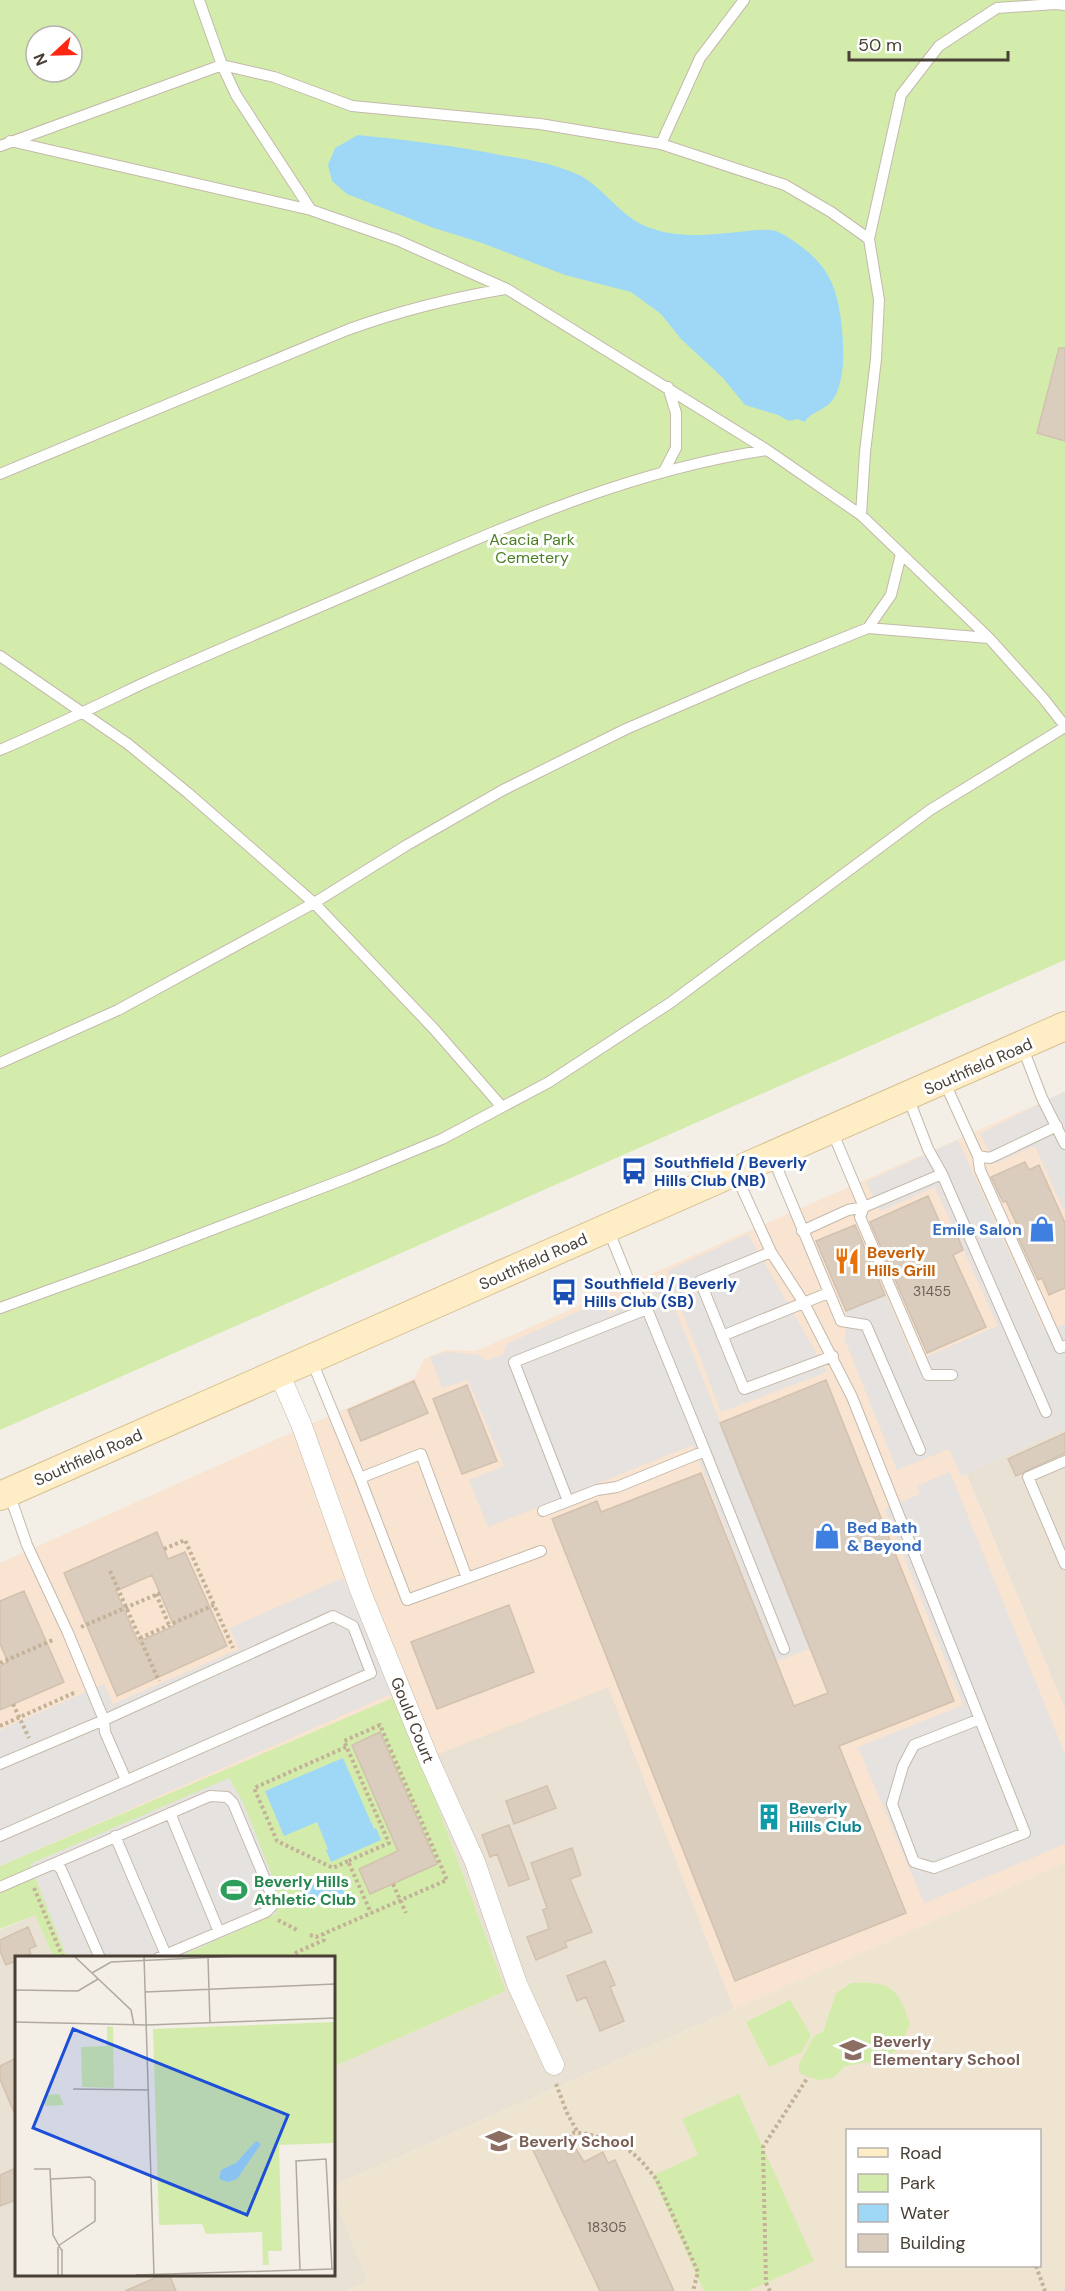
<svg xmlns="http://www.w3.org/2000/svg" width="1065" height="2291" font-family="'DM Sans',sans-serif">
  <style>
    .residential { fill: #e9e1d4 }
    .commercial { fill: #f8e4d0 }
    .education { fill: #efe4cf; fill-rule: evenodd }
    .green { fill: #d3ecac; fill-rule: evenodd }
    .parking { fill: #e5e2df }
    .water { fill: #9ed8f6 }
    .building { fill: #dacdbe; stroke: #d2c1ae; stroke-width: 1.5; fill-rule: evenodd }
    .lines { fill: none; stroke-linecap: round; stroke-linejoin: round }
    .service-casing { stroke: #c4b9ab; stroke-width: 12 }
    .minor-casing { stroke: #c4b9ab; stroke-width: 21 }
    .secondary-casing { stroke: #d8c193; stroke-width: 30 }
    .path { stroke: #c3b198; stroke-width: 4; stroke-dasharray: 3 3; stroke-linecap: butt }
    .service { stroke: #fff; stroke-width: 10 }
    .minor { stroke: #fff; stroke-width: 20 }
    .secondary { stroke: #ffedc6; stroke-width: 28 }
    .labels { text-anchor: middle; stroke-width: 6; stroke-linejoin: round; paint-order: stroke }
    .number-label { font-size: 14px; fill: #6c6257 }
    .park-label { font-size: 16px; fill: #4c7e24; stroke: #fff }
    .street-label { font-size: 16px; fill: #483f35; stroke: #fff }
    .transit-label { font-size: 16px; font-weight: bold; fill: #164399; stroke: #fff; text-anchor: start }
    .shop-label { font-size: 16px; font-weight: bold; fill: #366cbe; stroke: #fff; text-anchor: end }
    .food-label { font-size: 16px; font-weight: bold; fill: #c56008; stroke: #fff; text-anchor: start }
    .culture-label { font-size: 16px; font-weight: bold; fill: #0d838f; stroke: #fff; text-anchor: start }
    .leisure-label { font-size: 16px; font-weight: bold; fill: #27864d; stroke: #fff; text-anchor: start }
    .education-label { font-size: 16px; font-weight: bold; fill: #785e54; stroke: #fff; text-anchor: start }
    .inset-road { fill: none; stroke: #afa99f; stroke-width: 1.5 }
    .view { fill: #1d4ed8; fill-opacity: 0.15; stroke: #1d4ed8; stroke-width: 3 }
    .inset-edge { fill: none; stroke: #483f35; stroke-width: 3 }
  </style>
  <rect width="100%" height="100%" fill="#f4efe6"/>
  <path class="residential" d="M309,1425L608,1686L734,2009L333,2186V2067L506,1991L397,1696L293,1432Z
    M1065,1429V1709L966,1473Z
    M35,1915L54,1958H16V2274H333V2194L368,2281L345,2291H0V1930Z"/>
  <path class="commercial" d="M1065,1092V1429L966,1474L1065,1709V1863L734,2009L608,1687L434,1756L309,1425L415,1378L424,1359L445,1350L476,1351Z
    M293,1432L397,1696L0,1866V1563Z"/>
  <path class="education" d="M1065,1863V2291H345L368,2281L333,2194V2186ZM848,2130H1040V2266H848Z"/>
  <path class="green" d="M0,0H1065V960L0,1430ZM36,36H72V72H36Z
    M397,1696L506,1991L333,2067V1958H54L35,1915L0,1929V1866Z
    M851,1983C891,1982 897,1986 910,2024L899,2050L870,2062L845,2066L833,2078L818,2080L799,2073V2064L814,2036L823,2032L836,1993Z
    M790,2000L811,2035L802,2052L769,2067L746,2022Z
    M739,2094L814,2261L748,2291H704L652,2176L698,2155L682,2119Z"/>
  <path class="parking" d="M1065,1091V1213L1035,1146L996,1163L980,1134Z
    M958,1140L1045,1332L1065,1324V1429L961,1476L949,1449L897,1470L845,1340L846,1312L886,1295L914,1362L998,1326L935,1187L881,1211L866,1182Z
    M748,1234L827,1372L721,1412L667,1271Z
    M666,1286L810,1649L776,1661L693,1445L488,1527L469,1480L504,1466L468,1380L442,1388L430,1357L446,1352L479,1355L486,1361L503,1355L507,1344L601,1301L609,1314Z
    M950,1472L1065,1754V1844L924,1903L858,1747L963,1705L885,1509L920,1494L917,1486Z
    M343,1578L393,1693L0,1866V1730L104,1684L113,1704L239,1649L230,1628Z
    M229,1778L243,1802L278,1891L276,1914L176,1958H67L30,1864Z"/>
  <path class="water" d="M358,135C408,140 457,146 506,156C531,160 559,165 581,176C604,189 620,215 645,226C676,239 707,235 739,232C749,231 760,229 771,230C779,231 788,237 795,242C820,259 833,276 839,307C843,332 847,368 837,392C829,412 811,410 805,422L797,419L789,421L778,415L745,405L723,378L681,339L661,314L631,292L565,275L482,243L434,228L347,194L332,181L328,165L335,148Z
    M343,1758L374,1829L376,1828L381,1840L331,1862L326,1850L328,1849L317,1822L284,1836L265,1791Z
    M309,1877L327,1886L339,1881L346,1897L323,1907L301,1896Z"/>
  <path class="building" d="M1059,348H1065V441L1037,433Z
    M1025,1162L1029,1170L1039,1165L1065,1223V1288L1049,1295L1042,1278L1038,1280L1018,1237L1022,1236L1006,1201L1003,1202L991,1177Z
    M928,1196L945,1234L955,1230L963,1250L953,1255L986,1327L927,1353L870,1222Z
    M855,1225L885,1295L846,1311L816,1241Z
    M826,1380L954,1701L839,1746L906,1913L735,1981L552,1519L597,1501L601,1512L701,1473L794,1706L828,1693L720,1423Z
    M414,1381L428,1413L361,1441L348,1410Z
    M467,1385L497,1461L462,1474L433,1399Z
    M1065,1433V1453L1016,1476L1008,1459Z
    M157,1532L168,1559L185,1552L227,1646L117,1696L64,1573ZM152,1575L174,1626L138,1642L116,1591Z
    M24,1591L64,1682L0,1710V1666L8,1662L0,1644V1601Z
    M509,1605L534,1672L437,1709L411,1642Z
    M380,1732L437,1864L370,1894L359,1869L398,1851L352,1745Z
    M547,1786L556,1808L514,1824L506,1801Z
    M509,1825L529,1879L509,1886L497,1854L490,1857L482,1835Z
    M572,1848L581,1875L570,1879L592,1932L565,1942L567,1947L536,1960L527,1937L549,1929L543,1910L547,1908L531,1863Z
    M28,1927L36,1946L29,1949L31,1954L16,1958V1961L6,1965L0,1951V1940Z
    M605,1961L615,1985L610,1987L624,2021L600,2031L586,1997L577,2001L567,1976Z
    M16,2058V2117L0,2079V2066Z
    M561,2138L568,2154L575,2147L584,2162L603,2152L608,2163L615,2160L674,2291H600L533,2150Z
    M16,2168V2200L0,2206V2175Z
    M164,2274H169L176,2291H125Z"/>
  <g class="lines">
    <g class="service-casing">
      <path id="service" d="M199,0L222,65L236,95L311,210L397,240L507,289L767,450L861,515L989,638L1043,698L1065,726
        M10,141L311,210
        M661,144L700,58L744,0
        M0,146L222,65L274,77L352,106L540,124L661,144L785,185L831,212L869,239
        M664,471L676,448V413L668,387
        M0,474L347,330C399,311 451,298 505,289
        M861,515L865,452L876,359L879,300L869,239L901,95L939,46L997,8L1055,4L1065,5
        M868,628L891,595L901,554
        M0,656L128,744L188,793L314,903L434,1029L502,1107
        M0,750C49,729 96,706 144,683C228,645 314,610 398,573C518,521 637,469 767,450
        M1022,1046L1042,1098L1065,1144
        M0,1063L118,1010L314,903L407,845L503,790L626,729L751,675L868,628L989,638
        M944,1081L978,1156L990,1158L1057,1126
        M908,1097L928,1149L942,1174L1046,1412
        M772,1156L841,1321L866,1325L920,1450
        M978,1156L980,1170L1060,1348L1065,1346
        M735,1173L771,1252L804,1303L852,1397L1025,1833L934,1868L914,1862L892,1804L903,1766L914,1745L980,1719
        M942,1174L864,1207L860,1217L928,1375H952
        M802,1231L848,1210L864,1207L832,1131
        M771,1252L700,1281L744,1389L833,1356
        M0,1308L138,1258L350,1177L442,1139L549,1082L670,1003L930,810L1065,727
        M722,1336L828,1293
        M311,1359L360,1478L407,1600L541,1551
        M705,1451L784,1649
        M1065,1461L1028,1477L1065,1564
        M360,1478L421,1454L467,1578
        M568,1501L514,1362L647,1309
        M543,1511L597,1490L617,1487L705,1451L647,1309L629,1281L608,1229
        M0,1764L104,1720L105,1732L126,1780
        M170,1813L219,1932
        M0,1836L371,1673L353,1626L333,1616L104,1720L68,1633L27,1545L9,1493
        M115,1836L166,1955
        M55,1864L61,1869L100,1958
        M0,1887L210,1796L227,1797L233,1803L272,1896V1906L266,1912L158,1958"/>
    </g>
    <g class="minor-casing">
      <path id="minor" d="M279,1373L302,1426L360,1590L429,1760L475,1862L517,1984L554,2065"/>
    </g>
    <g class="secondary-casing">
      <path id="secondary" d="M0,1496L1065,1026"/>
    </g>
    <path class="path" d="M164,1549L185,1540L214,1605
      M110,1571L159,1681
      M156,1594L169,1625
      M81,1627L160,1593
      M140,1638L214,1605L233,1648
      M0,1663L55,1639
      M13,1704L29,1738
      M0,1726L76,1692
      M346,1747L254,1788L277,1841L333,1868L348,1861
      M393,1884L406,1913
      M34,1888L63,1958
      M278,1920L297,1930
      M310,1935L316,1937L323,1934L447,1880L380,1725L344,1741L389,1843L348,1861L371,1913
      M291,1958L297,1952L324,1940L323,1934
      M556,2084L567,2113L577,2131
      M572,2150L570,2137L572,2133C583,2130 617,2143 627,2149C638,2156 649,2170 657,2180L698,2272L693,2291
      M1036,2266L1045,2291
      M770,2291L766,2283L763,2147L808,2077"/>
    <use href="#service" class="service"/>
    <use href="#minor" class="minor"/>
    <use href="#secondary" class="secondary"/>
  </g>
  <defs>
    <g id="bus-bare" transform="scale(2.07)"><path d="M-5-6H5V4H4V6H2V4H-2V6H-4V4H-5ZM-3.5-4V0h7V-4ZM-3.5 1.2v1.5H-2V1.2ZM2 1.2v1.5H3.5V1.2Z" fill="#1a4fb4" stroke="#fff" stroke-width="2.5" paint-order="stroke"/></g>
    <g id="shop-bare" transform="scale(2.07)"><path d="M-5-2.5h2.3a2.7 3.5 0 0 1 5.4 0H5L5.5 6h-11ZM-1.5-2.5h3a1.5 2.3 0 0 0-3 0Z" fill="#3f7fe0" stroke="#fff" stroke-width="2.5" paint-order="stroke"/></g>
    <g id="restaurant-bare" transform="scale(2.07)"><path d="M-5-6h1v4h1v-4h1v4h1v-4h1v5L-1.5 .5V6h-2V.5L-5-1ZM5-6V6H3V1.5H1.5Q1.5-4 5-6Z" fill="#e8710a" stroke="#fff" stroke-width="2.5" paint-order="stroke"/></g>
    <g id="building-bare" transform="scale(2.07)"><path d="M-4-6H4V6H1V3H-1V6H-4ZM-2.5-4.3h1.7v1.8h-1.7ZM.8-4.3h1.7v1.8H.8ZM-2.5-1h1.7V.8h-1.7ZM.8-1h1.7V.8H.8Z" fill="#0f9aa8" stroke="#fff" stroke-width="2.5" paint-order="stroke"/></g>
    <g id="stadium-bare" transform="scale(2.07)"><path d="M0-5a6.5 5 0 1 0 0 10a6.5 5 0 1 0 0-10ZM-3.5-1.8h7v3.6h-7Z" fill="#2e9e5b" stroke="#fff" stroke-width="2.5" paint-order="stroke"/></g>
    <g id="school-bare" transform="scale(2.07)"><path d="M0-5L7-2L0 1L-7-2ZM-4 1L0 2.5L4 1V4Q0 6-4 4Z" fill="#8d6e63" stroke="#fff" stroke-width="2.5" paint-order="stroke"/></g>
  </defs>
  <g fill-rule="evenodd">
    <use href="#bus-bare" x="634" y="1171"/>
    <use href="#shop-bare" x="1042" y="1229"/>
    <use href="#restaurant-bare" x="847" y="1261"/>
    <use href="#bus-bare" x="564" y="1292"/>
    <use href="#shop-bare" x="827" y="1536"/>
    <use href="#building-bare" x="769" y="1817"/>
    <use href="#stadium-bare" x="234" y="1890"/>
    <use href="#school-bare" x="853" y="2050"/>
    <use href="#school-bare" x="499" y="2141"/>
  </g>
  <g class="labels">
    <g class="number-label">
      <text x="932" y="1296">31455</text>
      <text x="607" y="2232">18305</text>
    </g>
    <g class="park-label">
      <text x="532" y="545">Acacia Park<tspan x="532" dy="18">Cemetery</tspan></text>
    </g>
    <g class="street-label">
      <text transform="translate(978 1066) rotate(-24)" y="6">Southfield Road</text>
      <text transform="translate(533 1261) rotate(-24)" y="6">Southfield Road</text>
      <text transform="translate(88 1457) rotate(-24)" y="6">Southfield Road</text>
      <text transform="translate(413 1720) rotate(68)" y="6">Gould Court</text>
    </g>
    <g class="transit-label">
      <text x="654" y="1168">Southfield / Beverly<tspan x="654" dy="18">Hills Club (NB)</tspan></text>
      <text x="584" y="1289">Southfield / Beverly<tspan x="584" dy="18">Hills Club (SB)</tspan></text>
    </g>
    <g class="shop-label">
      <text x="1022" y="1235">Emile Salon</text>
      <text x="847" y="1533" text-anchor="start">Bed Bath<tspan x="847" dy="18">&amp; Beyond</tspan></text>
    </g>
    <g class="food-label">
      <text x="867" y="1258">Beverly<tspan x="867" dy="18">Hills Grill</tspan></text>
    </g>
    <g class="culture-label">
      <text x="789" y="1814">Beverly<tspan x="789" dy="18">Hills Club</tspan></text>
    </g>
    <g class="leisure-label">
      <text x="254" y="1887">Beverly Hills<tspan x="254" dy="18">Athletic Club</tspan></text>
    </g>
    <g class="education-label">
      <text x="873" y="2047">Beverly<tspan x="873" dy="18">Elementary School</tspan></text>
      <text x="519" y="2147">Beverly School</text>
    </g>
  </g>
  <g transform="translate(15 1956)">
    <rect width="320" height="320" fill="#f4efe6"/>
    <path d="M319,66V187L264,189L267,295H253L254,309H248L247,276L191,278L187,268L144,269L138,73ZM92,70L98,71L99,132L67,131L66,91L92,90ZM44,138L49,149L30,150V139Z" fill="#d3ecac"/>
    <path d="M241,185L246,188L222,223L213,226L204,223L206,214L221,207Z" fill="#9ed8f6"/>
    <path class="inset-road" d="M59,0L116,54L119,69M129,0L139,319M193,1L195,67M77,17L96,6L224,0M0,34L63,35L83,23M130,36L320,28M0,66L132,69L320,62M58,133L134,134M19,213H35L38,279L47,295M36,223L75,221L80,225V265L43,290M43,291V319M47,293V319M285,314L281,205L311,203L317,313M121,319L318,313"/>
    <path class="view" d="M58,73L273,159L232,259L18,172Z"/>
    <rect width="320" height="320" class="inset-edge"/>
  </g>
  <rect x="846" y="2129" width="195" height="138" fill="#ffffff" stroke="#b6b2ae" stroke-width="1.5"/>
  <rect x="858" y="2148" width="30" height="9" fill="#ffedc6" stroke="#b6b2ae" stroke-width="1.5"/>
  <text x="900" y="2159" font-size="18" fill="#483f35">Road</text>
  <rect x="858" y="2174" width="30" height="18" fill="#d3ecac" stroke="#b6b2ae" stroke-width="1.5"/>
  <text x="900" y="2189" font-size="18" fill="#483f35">Park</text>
  <rect x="858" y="2204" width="30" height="18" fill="#9ed8f6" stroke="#b6b2ae" stroke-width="1.5"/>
  <text x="900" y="2219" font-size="18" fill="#483f35">Water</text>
  <rect x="858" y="2234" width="30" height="18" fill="#dacdbe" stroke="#b6b2ae" stroke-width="1.5"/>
  <text x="900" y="2249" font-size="18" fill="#483f35">Building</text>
  <g transform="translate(54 54) rotate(248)"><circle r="28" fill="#ffffff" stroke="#b6b2ae" stroke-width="1.5"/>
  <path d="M0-4.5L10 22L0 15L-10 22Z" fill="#ff2613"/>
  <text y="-9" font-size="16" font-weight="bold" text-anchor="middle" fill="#483f35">N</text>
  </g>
  <path d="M849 51v9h159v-9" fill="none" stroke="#483f35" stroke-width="3"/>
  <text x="858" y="51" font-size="18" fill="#483f35" stroke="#ffffff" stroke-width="4.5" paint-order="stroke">50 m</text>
</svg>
